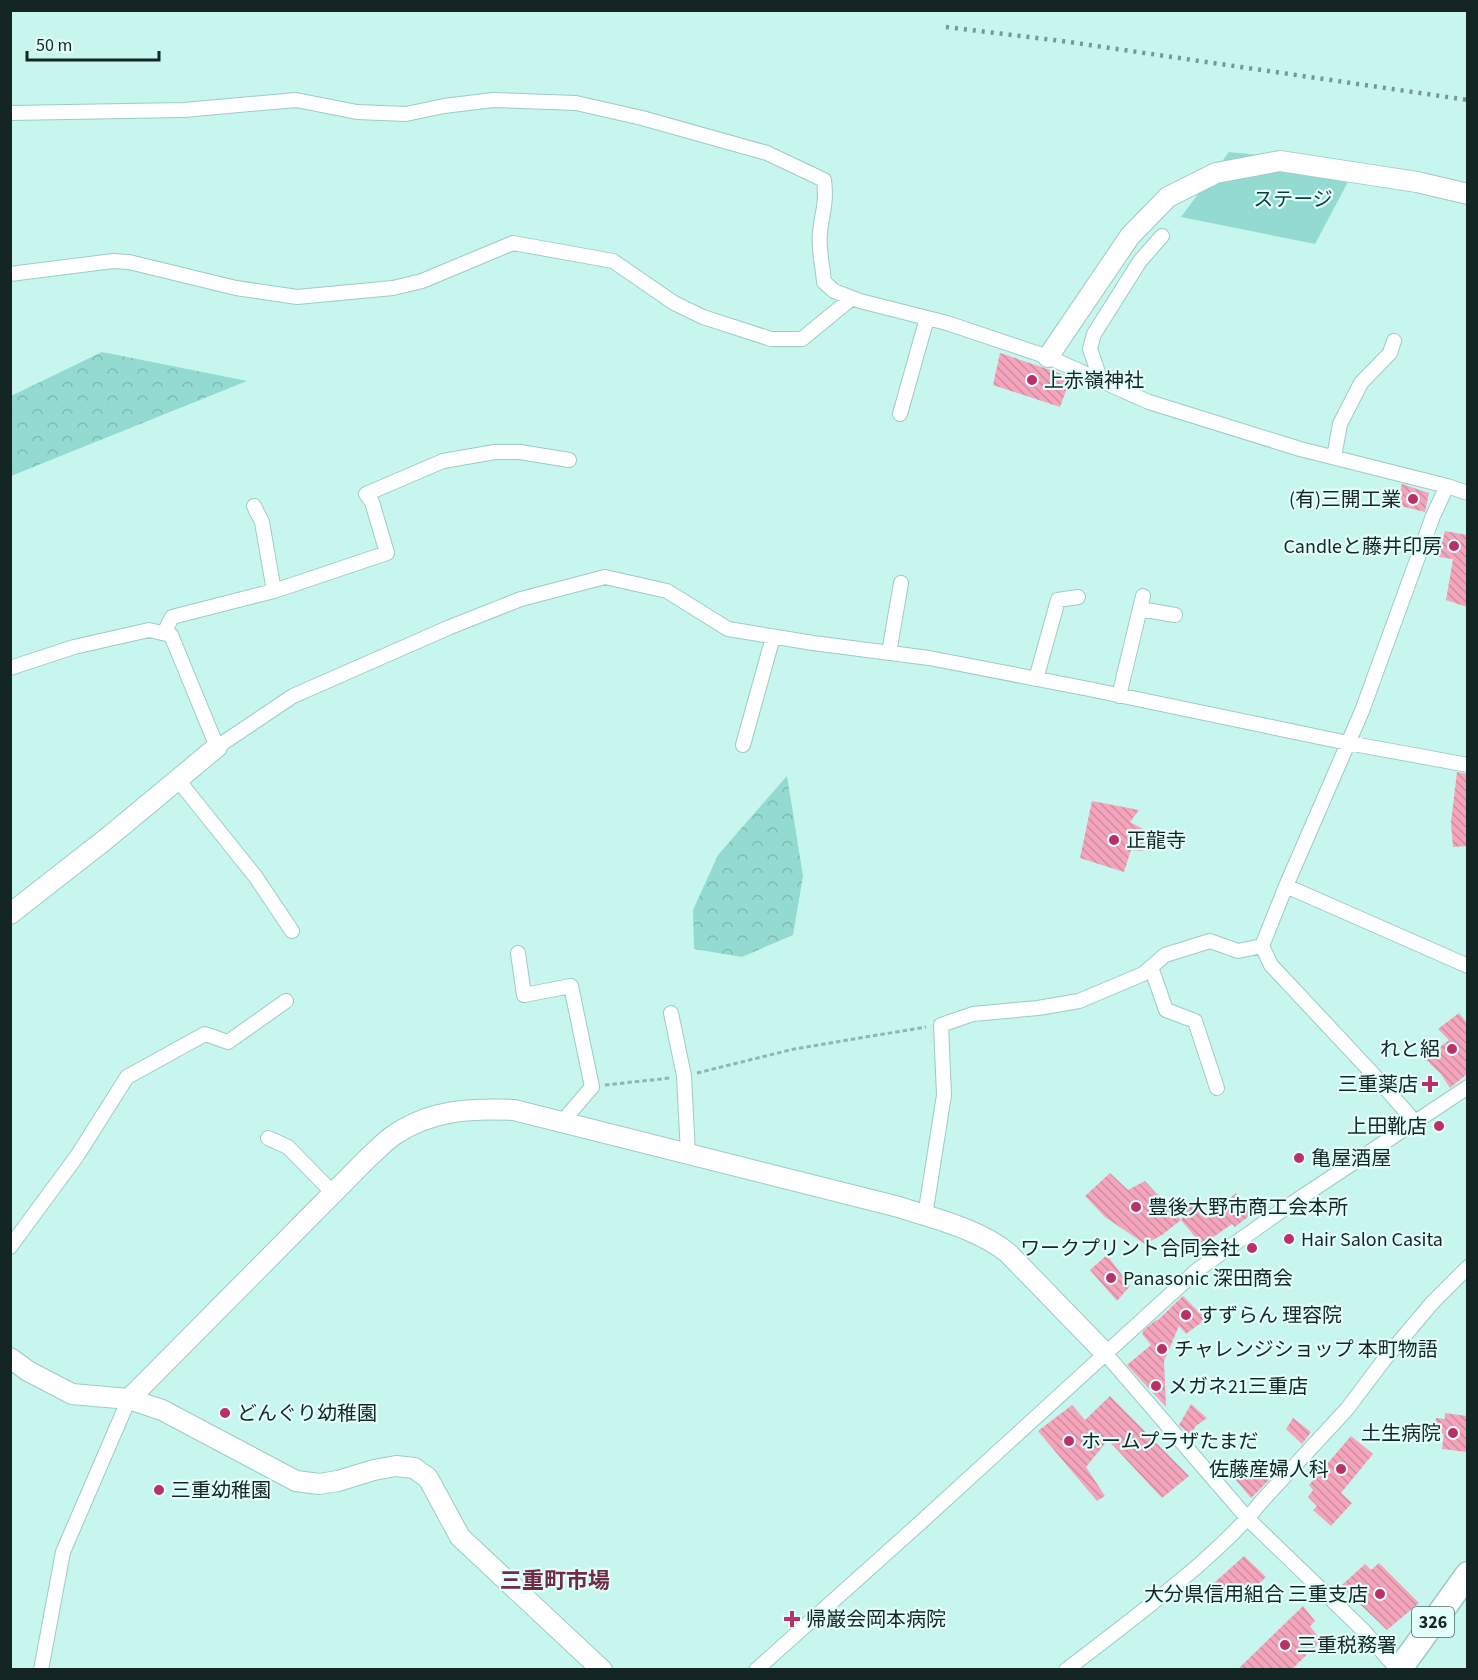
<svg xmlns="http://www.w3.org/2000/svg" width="1478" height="1680" font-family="'Source Sans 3','Noto Sans JP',sans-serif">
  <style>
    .green { fill: #93dad1 }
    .forest { fill: url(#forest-crowns) }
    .building { fill: url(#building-back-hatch) }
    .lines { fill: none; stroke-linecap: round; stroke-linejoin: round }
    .street-casing { stroke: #9dcbc5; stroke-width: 16 }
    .secondary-casing { stroke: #9dcbc5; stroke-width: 22 }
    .highway-casing { stroke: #9dcbc5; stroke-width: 27 }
    .path { stroke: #90b6b0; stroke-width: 3; stroke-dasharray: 4.5 3; stroke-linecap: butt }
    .street { stroke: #fff; stroke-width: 14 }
    .secondary { stroke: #fff; stroke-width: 20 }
    .highway { stroke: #fff; stroke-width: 24 }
    .rail { stroke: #769793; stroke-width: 4.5; stroke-dasharray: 3 6; stroke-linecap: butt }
    .poi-dot { fill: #bb3069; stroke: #e3fffb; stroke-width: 2 }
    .labels { text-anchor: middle; stroke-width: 4.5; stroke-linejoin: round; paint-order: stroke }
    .shield { fill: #e3fffb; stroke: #526764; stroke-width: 1.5 }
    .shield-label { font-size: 18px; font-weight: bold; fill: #142624 }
    .park-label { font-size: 20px; fill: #093b37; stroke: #e3fffb }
    .poi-label { font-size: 20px; fill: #142624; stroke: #e3fffb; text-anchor: start }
    .quarter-label { font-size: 22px; font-weight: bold; fill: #712c45; stroke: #e3fffb }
  </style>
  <defs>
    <pattern id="forest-crowns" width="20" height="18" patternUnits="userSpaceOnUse" patternTransform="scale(1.5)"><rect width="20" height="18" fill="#93dad1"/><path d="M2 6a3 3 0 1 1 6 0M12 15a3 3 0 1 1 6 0" fill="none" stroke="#7ebbb3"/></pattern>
    <pattern id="building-back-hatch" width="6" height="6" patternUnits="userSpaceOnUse" patternTransform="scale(1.5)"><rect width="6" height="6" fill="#f4a4bb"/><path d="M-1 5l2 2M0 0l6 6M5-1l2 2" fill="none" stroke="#d08da1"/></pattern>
  </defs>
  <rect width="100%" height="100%" fill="#c7f6ef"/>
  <path class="green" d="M1229,152L1357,165L1315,244L1181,217Z"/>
  <path class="forest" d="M102,352L247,381L11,476V396Z
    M787,776L803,876L793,935L742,957L694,949L693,910L718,855Z"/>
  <path class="building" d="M1000,353L1071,377L1060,407L993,385Z
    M1402,484L1429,493L1425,512L1397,505Z
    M1445,531L1467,535V607L1446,600L1453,559L1439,557Z
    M1457,772L1467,774V846L1453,847L1451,822Z
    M1092,801L1139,810L1130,822L1145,830L1143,851L1131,850L1124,872L1080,858Z
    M1459,1013L1467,1023V1074L1450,1088L1441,1074L1425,1059L1449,1040L1438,1029Z
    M1110,1173L1128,1190L1145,1181L1181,1220L1162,1235L1145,1244L1105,1217L1085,1196Z
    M1236,1193L1254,1212L1235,1227L1232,1224L1202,1245L1181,1220L1194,1200L1208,1216Z
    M1107,1255L1130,1286L1117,1301L1090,1270Z
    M1183,1296L1206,1319L1186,1334L1179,1326L1164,1361L1166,1407L1127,1365L1151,1345L1142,1334L1144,1330L1156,1320L1157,1321Z
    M1110,1396L1189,1476L1162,1498L1108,1440L1086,1467L1105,1496L1097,1501L1038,1431L1072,1405L1085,1420Z
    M1191,1404L1207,1418L1196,1426L1190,1435L1179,1425Z
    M1445,1413L1467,1416V1452L1442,1449L1444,1434L1435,1432L1436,1418L1445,1419Z
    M1293,1418L1311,1432L1302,1444L1286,1429Z
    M1351,1436L1373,1454L1341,1493L1352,1503L1331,1526L1313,1510L1317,1506L1308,1497L1313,1490L1309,1485Z
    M1254,1463L1269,1480L1251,1498L1235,1479Z
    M1244,1556L1266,1577L1251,1591L1245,1585L1232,1600L1214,1583Z
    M1379,1563L1419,1603L1387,1630L1341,1586L1365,1564L1371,1570Z
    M1303,1606L1315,1621L1310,1626L1321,1641L1291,1670H1237Z"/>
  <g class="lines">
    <g class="street-casing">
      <path id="street" d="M10,113L184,110L296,100L357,112L406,114L444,106L493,100L576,103L642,118L767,153L824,180C827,203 822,212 820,233C818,249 823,267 824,282L834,291L860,301L947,323L1048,357L1149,402L1300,449L1447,486L1468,493
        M10,274L113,261L129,262L236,288L297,297L393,288L422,281L513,243L613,261L674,303L703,317L771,339H802L852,298
        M1101,381L1090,349L1094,334L1140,261L1162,236
        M900,414L927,318
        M1334,457L1340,424L1361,383L1390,353L1394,341
        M254,506L262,522L274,591
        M1140,609L1175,615
        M164,633L172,617L274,591L387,553L372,502L366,494L443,461L495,452H520L569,460
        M889,653L901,583
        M10,668L74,647L149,630L171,635L217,747L293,696L450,627L521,599L605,577L667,591L728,629L813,643L929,658L1089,689L1348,743L1468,765
        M1036,679L1058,600L1078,597
        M1119,696L1143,596
        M743,745L773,637
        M178,780L255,876L292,931
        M1286,886L1468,966
        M518,953L524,995L571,986L592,1087L562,1122
        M1151,967L1166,1010L1195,1021L1217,1088
        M671,1013L684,1076L688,1154
        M1415,1122L1372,1073L1271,965L1262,946L1286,886L1362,711L1433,516L1447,486
        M268,1138L288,1147L333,1193
        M925,1216L944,1095L941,1025L973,1014L1038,1008L1079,1001L1143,974L1165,955L1210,941L1238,951L1262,946
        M10,1247L77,1156L127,1077L205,1034L228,1042L286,1001
        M1105,1353L1248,1519L1363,1630L1398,1670
        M41,1670L63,1552L129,1399
        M756,1670L920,1523L1196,1271L1288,1206L1468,1087
        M1066,1670C1112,1635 1157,1601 1200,1564C1222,1544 1243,1525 1261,1502L1347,1409L1384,1360L1432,1303L1468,1267"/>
    </g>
    <g class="secondary-casing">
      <path id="secondary" d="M1048,357L1130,236L1168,197L1216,173L1280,161L1417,182L1468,194
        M10,914L106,839L217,747
        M10,1358L28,1371L72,1394L129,1399L162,1410L296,1481L319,1484L338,1481L374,1470L396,1466L414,1468L428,1478L460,1537L602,1670
        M129,1399L369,1157C377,1150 385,1141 394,1135C431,1110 470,1108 514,1110L899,1207C935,1219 977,1228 1008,1253L1105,1353"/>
    </g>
    <g class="highway-casing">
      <path id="highway" d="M1399,1670L1468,1574"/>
    </g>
    <path class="path" d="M697,1073L794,1049L926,1027
      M605,1085L670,1078"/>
    <use href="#street" class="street"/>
    <use href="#secondary" class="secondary"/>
    <use href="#highway" class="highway"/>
    <path class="rail" d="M946,27L1062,41L1468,100"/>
  </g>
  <g class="poi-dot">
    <circle cx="1032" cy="380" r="6"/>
    <circle cx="1413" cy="499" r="6"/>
    <circle cx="1454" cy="546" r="6"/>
    <circle cx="1114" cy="840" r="6"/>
    <circle cx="1452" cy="1049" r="6"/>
    <path d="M1427 1075h6v6h6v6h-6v6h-6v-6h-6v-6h6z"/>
    <circle cx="1439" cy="1126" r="6"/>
    <circle cx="1299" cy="1158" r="6"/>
    <circle cx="1136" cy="1207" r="6"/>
    <circle cx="1289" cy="1239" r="6"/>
    <circle cx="1252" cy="1248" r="6"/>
    <circle cx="1111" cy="1278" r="6"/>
    <circle cx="1186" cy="1315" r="6"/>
    <circle cx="1162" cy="1349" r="6"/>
    <circle cx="1156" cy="1386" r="6"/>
    <circle cx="225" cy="1413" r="6"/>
    <circle cx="1453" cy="1433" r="6"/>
    <circle cx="1069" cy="1441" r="6"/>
    <circle cx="1341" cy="1469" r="6"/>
    <circle cx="159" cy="1490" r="6"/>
    <circle cx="1380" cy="1594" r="6"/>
    <path d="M789 1610h6v6h6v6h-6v6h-6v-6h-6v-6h6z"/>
    <circle cx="1285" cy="1645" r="6"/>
  </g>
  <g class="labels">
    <rect class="shield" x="1412" y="1607" width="42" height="30" rx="4.5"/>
    <g class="shield-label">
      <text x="1433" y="1628">326</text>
    </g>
    <g class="park-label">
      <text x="1293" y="206">ステージ</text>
    </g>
    <g class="poi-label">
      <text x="1044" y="387">上赤嶺神社</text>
      <text x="1401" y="506" text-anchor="end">(有)三開工業</text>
      <text x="1442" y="553" text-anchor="end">Candleと藤井印房</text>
      <text x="1126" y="847">正龍寺</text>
      <text x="1440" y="1056" text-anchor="end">れと絽</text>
      <text x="1418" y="1091" text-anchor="end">三重薬店</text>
      <text x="1427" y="1133" text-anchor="end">上田靴店</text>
      <text x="1311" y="1165">亀屋酒屋</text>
      <text x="1148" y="1214">豊後大野市商工会本所</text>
      <text x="1301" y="1246">Hair Salon Casita</text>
      <text x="1240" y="1255" text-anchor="end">ワークプリント合同会社</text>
      <text x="1123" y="1285">Panasonic 深田商会</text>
      <text x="1198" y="1322">すずらん 理容院</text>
      <text x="1174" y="1356">チャレンジショップ 本町物語</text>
      <text x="1168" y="1393">メガネ21三重店</text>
      <text x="237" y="1420">どんぐり幼稚園</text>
      <text x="1441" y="1440" text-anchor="end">土生病院</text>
      <text x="1081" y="1448">ホームプラザたまだ</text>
      <text x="1329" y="1476" text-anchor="end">佐藤産婦人科</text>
      <text x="171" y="1497">三重幼稚園</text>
      <text x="1368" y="1601" text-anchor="end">大分県信用組合 三重支店</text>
      <text x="806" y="1626">帰巌会岡本病院</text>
      <text x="1297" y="1652">三重税務署</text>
    </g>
    <g class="quarter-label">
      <text x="555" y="1588">三重町市場</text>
    </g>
  </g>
  <rect width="1478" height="1680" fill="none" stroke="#142624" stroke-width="24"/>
  <path d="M27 51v9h132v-9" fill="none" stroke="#142624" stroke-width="3"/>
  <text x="36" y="51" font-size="18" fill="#142624" stroke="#e3fffb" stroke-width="4.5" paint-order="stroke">50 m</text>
</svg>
